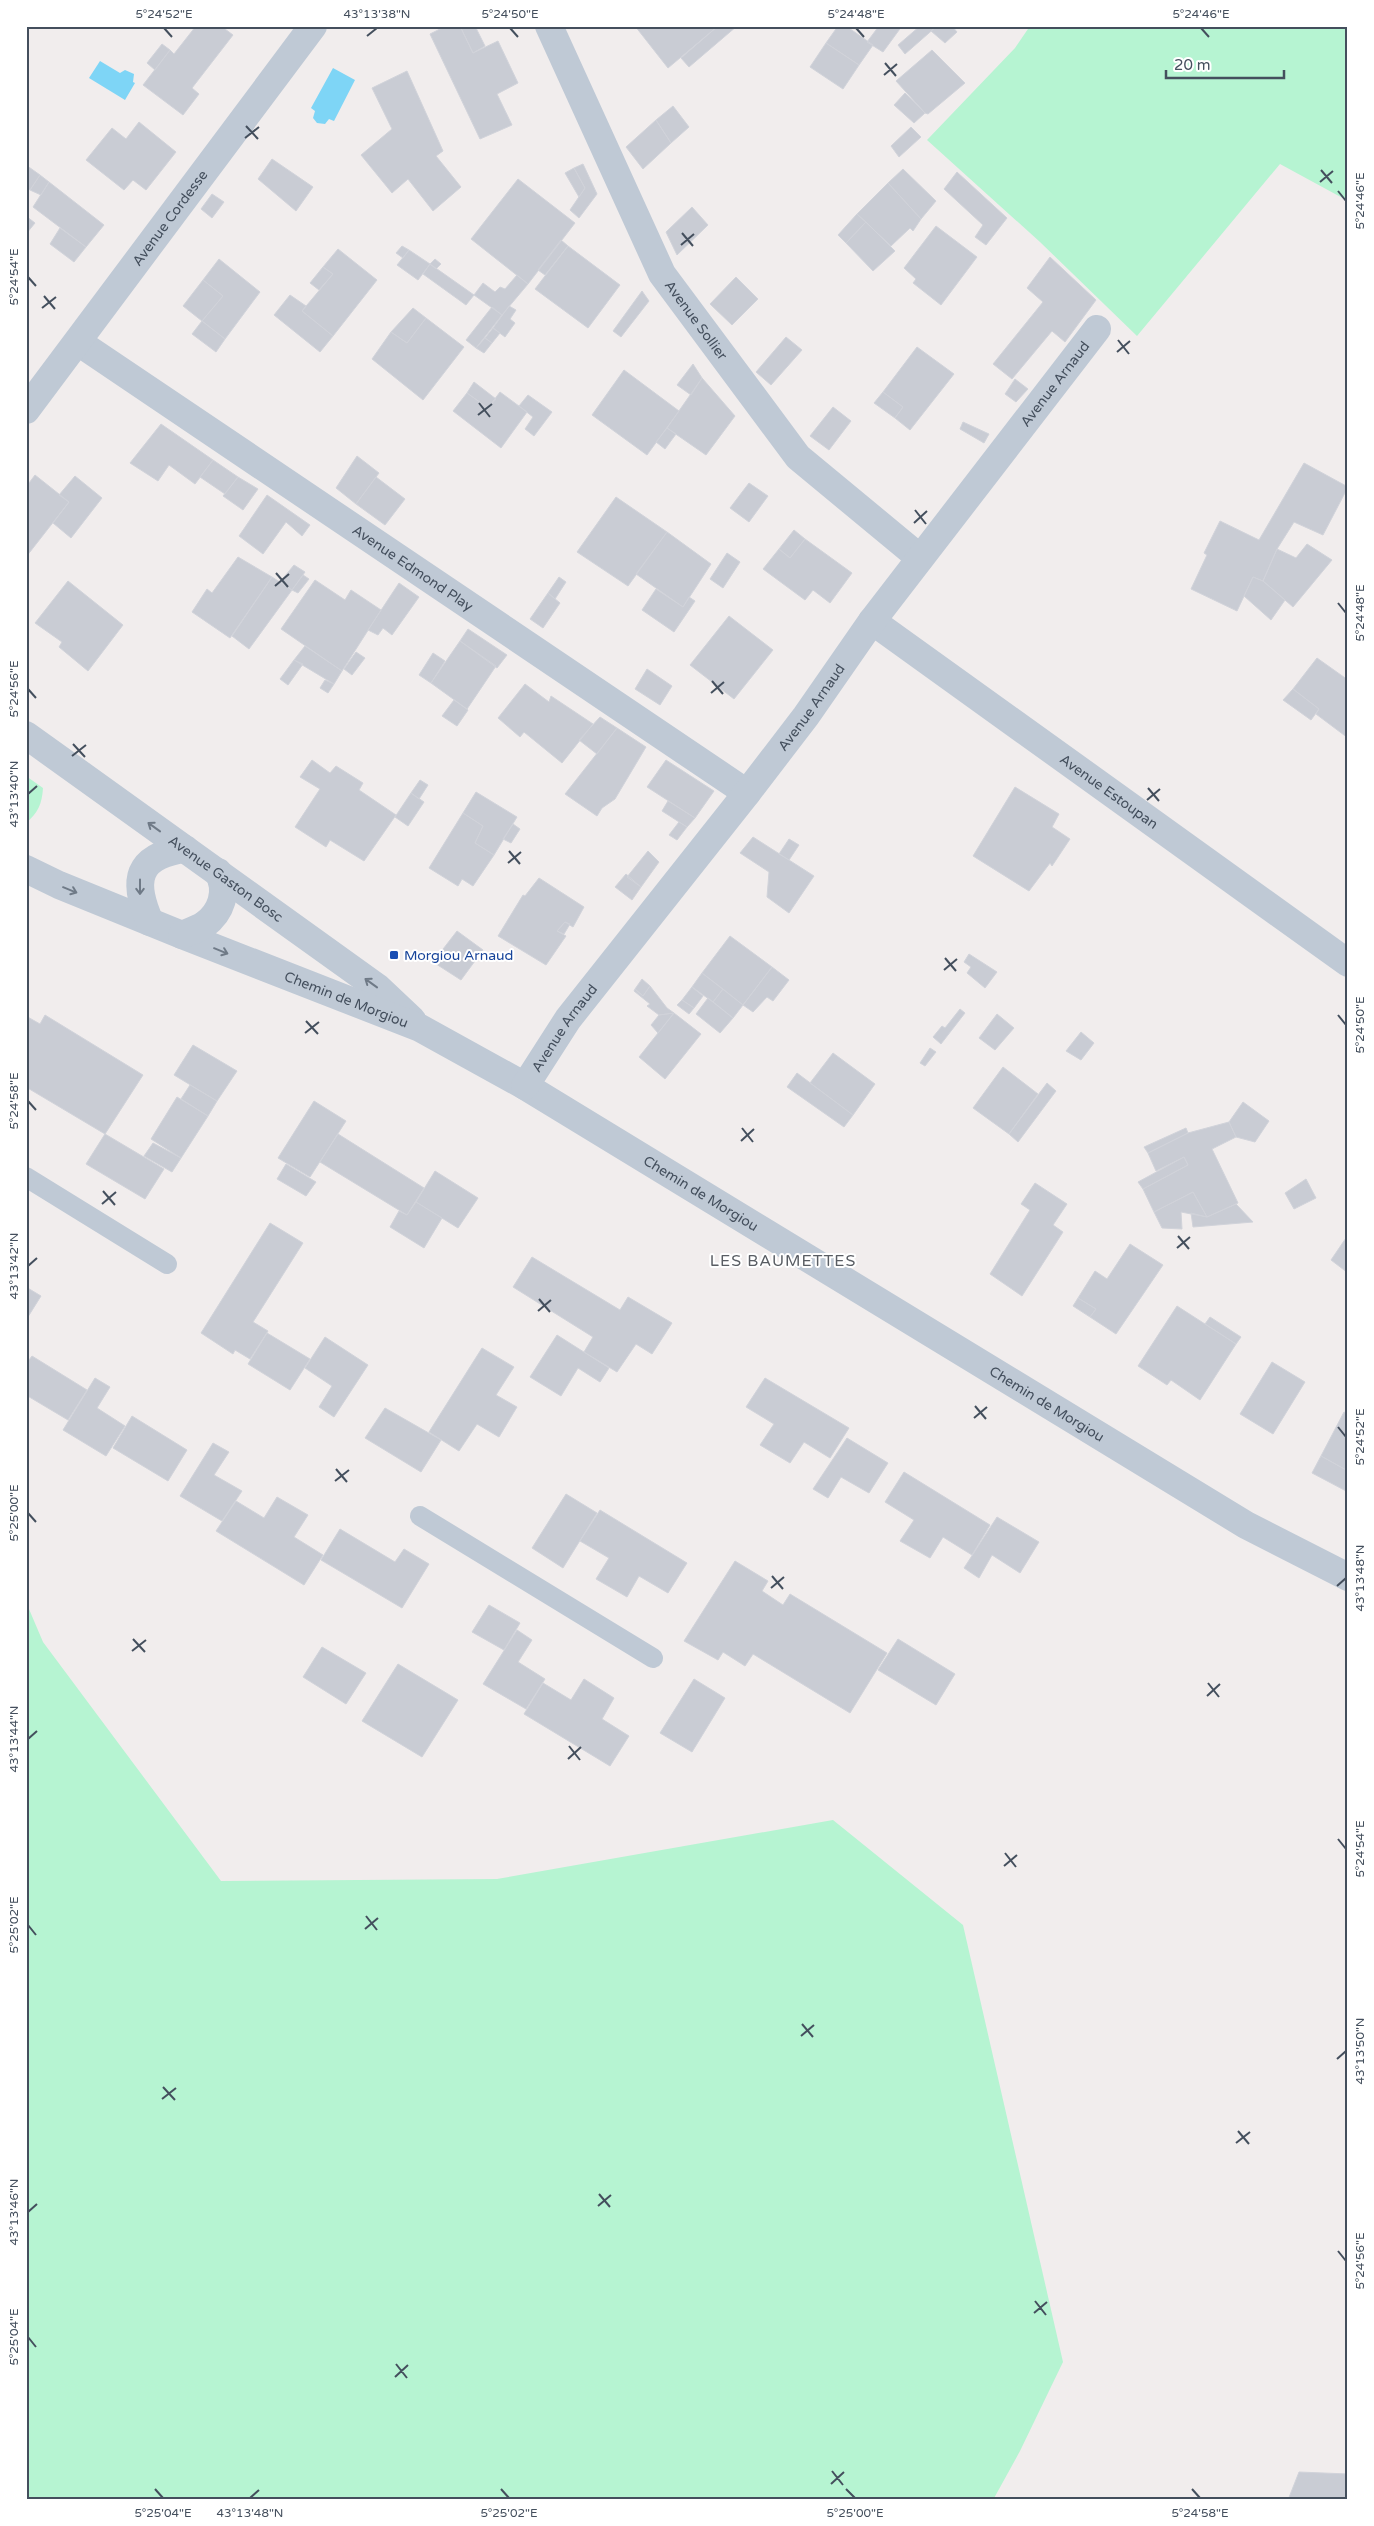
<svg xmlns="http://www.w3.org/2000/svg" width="1374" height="2526" font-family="'Varela Round',sans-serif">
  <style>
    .green { fill: #b6f4d2 }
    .water { fill: #7ed5f6 }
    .building { fill: #c9ccd4; stroke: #d1d3da }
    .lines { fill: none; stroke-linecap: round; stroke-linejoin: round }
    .service { stroke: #bfc9d5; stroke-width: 20 }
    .minor { stroke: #bfc9d5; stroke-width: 28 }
    .oneway { stroke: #6f7a87 }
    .ticks { fill: none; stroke: #444f5d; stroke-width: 2 }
    .transit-dot { fill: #1a4fb4; stroke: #fff; stroke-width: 2 }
    .labels { text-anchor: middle; stroke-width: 4; stroke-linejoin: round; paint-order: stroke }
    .street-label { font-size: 14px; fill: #444f5d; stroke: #fff }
    .transit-label { font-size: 14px; fill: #164399; stroke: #fff; text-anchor: start }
    .quarter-label { font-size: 16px; letter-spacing: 1px; fill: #595d63; stroke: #fff }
    .neatline { fill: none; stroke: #444f5d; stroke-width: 2 }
    .ticks-label { font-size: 12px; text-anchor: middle; fill: #444f5d }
  </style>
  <rect width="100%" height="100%" fill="#f1eded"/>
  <path class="green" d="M1030,26H1348V201L1280,164L1137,336L1040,242L927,140L1015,48Z
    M26,776L43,788C42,804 38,813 26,823Z
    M26,1602L43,1642L221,1881L497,1879L833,1820L963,1925L1063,2362L1020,2451L993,2500H26Z"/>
  <path class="water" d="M100,61L120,73L125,70L134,74L133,82L135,83L125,100L89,78Z
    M333,68L355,80L334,121L329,119L325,124L317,123L313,118L315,111L311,108Z"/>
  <path class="building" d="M196,26H221L233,35L192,88L199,94L183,115L143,85L170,50L174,54Z
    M446,26H460L473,53L498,41L518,83L497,94L512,125L480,139L430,34Z
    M460,26H475L485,46L473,53Z
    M635,26H718L668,68Z
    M718,26H737L689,67L681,58Z
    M838,26H846L873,45L859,65L826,43Z
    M879,26H902L883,52L867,42Z
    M920,26H937L905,54L898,45Z
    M937,26H952L957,32L945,43L931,31Z
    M826,43L859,65L843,89L810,67Z
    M162,44L170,50L155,70L147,63Z
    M932,50L965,83L928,114L925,113L896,81Z
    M407,71L443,151L436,156L461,187L433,211L408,179L392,193L361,155L392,129L372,88Z
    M905,93L925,113L914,123L894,105Z
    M673,106L689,127L671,143L656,120Z
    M656,120L671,143L643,169L626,147Z
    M139,122L176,152L146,190L133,180L124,190L86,160L112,128L126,139Z
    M911,127L921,137L899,157L891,146Z
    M272,159L313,187L296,211L258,179Z
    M583,164L597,194L579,218L570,210L585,188L574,168Z
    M26,165L40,175L30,190L26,187Z
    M574,168L585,188L579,197L565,173Z
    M903,169L936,201L921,219L888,183Z
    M957,172L1007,218L986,245L975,237L983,225L944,189Z
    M40,175L49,182L41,195L30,190Z
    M518,179L575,223L528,284L471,239Z
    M49,182L104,225L86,247L33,207Z
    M888,183L921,219L913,231L910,228L891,246L857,214Z
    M212,194L224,202L212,218L201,209Z
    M692,207L708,225L677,255L666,232Z
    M857,214L866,222L846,243L838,235Z
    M26,216L35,223L26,234Z
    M866,222L895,251L873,271L846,243Z
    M936,226L977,257L941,305L913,283L916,279L904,268Z
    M60,228L86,247L74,262L50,244Z
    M561,240L568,246L545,275L538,270Z
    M402,246L409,250L403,258L396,253Z
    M568,246L620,285L588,328L535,289Z
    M338,249L377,280L333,336L302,311L333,274L323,267Z
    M409,250L430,264L418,280L397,265Z
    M1050,257L1096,300L1065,342L1052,331L1012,379L993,364L1043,302L1027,288Z
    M219,259L260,292L225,339L202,321L223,296L203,280Z
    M435,259L441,264L436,269L430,264Z
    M430,264L474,295L466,305L423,274Z
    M323,267L333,274L319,290L310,283Z
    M517,275L528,284L502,315L474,295L483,283L495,292L500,287L505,289Z
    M736,277L758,299L732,325L710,304Z
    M203,280L223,296L202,321L183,306Z
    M642,291L649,301L621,337L613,331Z
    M290,295L306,306L302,311L333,336L320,352L274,315Z
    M509,306L516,310L510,319L515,323L505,337L493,328Z
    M492,307L502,315L476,348L466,340Z
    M413,308L426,318L407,343L391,332Z
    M426,318L464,347L423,400L372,359L391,332L407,343Z
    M202,321L225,339L216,352L192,334Z
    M493,328L500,333L492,343L485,338Z
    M786,337L802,350L771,385L756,372Z
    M485,338L492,343L484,353L476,348Z
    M917,347L954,374L910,430L895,418L903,407L883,392Z
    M693,364L702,378L691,395L677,385Z
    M624,370L679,411L647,455L592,415Z
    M702,378L735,416L706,455L667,428Z
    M1015,379L1028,389L1016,402L1005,394Z
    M474,382L496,399L488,408L467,393Z
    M500,392L527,412L501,448L453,411L467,393L488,408Z
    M883,392L903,407L895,418L874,403Z
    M528,395L552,412L534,436L525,429L533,417L519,406Z
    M833,407L851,421L829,450L810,436Z
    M963,422L989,434L984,443L960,429Z
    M161,424L213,460L195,484L169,465L158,481L130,463Z
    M667,428L676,434L665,449L656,442Z
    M357,456L379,473L356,504L336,488Z
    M213,460L238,477L225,494L200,477Z
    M1304,463L1348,487L1323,535L1294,522L1277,549L1263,581L1253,577L1237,611L1191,589L1207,555L1204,553L1220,521L1259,540Z
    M35,475L69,502L26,557V487Z
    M75,476L102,498L71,538L53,523L69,502L59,495Z
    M238,477L258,489L243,510L223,496Z
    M376,477L405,499L385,525L356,504Z
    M749,483L768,496L749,522L730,508Z
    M267,495L310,525L302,536L286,522L263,554L239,536Z
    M616,497L667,532L628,586L577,552Z
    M794,530L805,539L790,558L779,549Z
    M667,532L711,564L683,607L636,574Z
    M805,539L852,573L830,603L813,590L805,600L763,569L779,549L790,558Z
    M1307,544L1332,560L1293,607L1263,581L1277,549L1296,558Z
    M727,553L740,562L723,588L710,579Z
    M238,557L272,577L230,638L192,612L207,589L212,593Z
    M294,565L305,572L292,590L280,582Z
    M303,575L309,579L298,593L292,590Z
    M272,577L292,590L249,649L232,636Z
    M559,577L566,582L555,599L548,593Z
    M1253,577L1263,581L1285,600L1271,620L1244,596Z
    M315,580L345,600L351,590L381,610L342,671L281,629Z
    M68,581L123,625L88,671L59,647L62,642L35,623Z
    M399,583L419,597L392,635L383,628L378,635L368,630Z
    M656,589L683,607L689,597L695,601L674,632L642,610Z
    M548,593L560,603L543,628L530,619Z
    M729,616L773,650L734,699L690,665Z
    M468,629L507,655L497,668L460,641Z
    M460,641L496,666L467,709L431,683Z
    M305,646L342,671L334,684L294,660Z
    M356,652L365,658L352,675L344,669Z
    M433,653L445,661L431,683L419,675Z
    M1317,658L1348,680V738L1316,714L1319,709L1293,689Z
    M294,660L303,664L288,685L280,679Z
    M647,669L672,686L660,705L635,689Z
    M325,680L334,684L328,693L320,688Z
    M525,684L549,702L551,696L593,724L562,763L524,732L520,737L498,718Z
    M1293,689L1319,709L1311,720L1283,700Z
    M454,700L468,710L457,726L442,716Z
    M600,717L617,728L597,754L579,740Z
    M617,728L646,747L615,799L602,808L597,816L565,794Z
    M312,760L330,773L336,766L363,783L359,790L396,815L364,861L330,840L326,847L295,827L320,789L300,777Z
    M666,760L714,791L695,818L647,787Z
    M420,780L428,785L419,799L411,793Z
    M1015,787L1059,814L1052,827L1070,839L1052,866L1050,863L1029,891L973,856Z
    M476,792L517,817L494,855L475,843L483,826L463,813Z
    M411,793L424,802L408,826L395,817Z
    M668,801L695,818L687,827L662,811Z
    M463,813L483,826L475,843L494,855L473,886L462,879L458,886L429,868Z
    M679,822L687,827L677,840L669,835Z
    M513,824L520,829L511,843L503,839Z
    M753,837L814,876L789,913L767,897L769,872L740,853Z
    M789,839L799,845L789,860L779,854Z
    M648,851L659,862L641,887L627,877Z
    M626,874L641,887L632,900L615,887Z
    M539,878L584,907L573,927L565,922L557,931L566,936L546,965L498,936L523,895L525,896Z
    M565,922L570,924L564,934L557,931Z
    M457,931L483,950L461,980L433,962Z
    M730,936L772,967L743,1005L702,973Z
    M969,954L997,972L985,988L967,973L971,967L964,962Z
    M772,967L789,980L773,1001L767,997L753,1012L743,1005Z
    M702,973L723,989L713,1002L692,987Z
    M642,979L650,986L643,996L635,989Z
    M650,986L667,1008L674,1013L659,1015L647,1006L650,1004L634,991L635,989L643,996Z
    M692,987L703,996L694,1008L682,1000Z
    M723,989L743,1005L733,1018L713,1002Z
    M708,998L733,1018L720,1033L696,1014Z
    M682,1000L694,1008L689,1014L677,1005Z
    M960,1009L965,1013L941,1044L933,1037L942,1026L945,1028Z
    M674,1013L658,1033L651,1025L659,1015Z
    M674,1013L701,1034L665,1079L639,1057Z
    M997,1014L1014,1028L995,1050L979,1038Z
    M45,1015L143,1075L105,1134L26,1087V1016L40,1024Z
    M1081,1032L1094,1043L1081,1060L1066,1051Z
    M193,1045L237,1071L217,1101L174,1075Z
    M930,1048L936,1052L925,1066L920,1063Z
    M833,1053L875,1084L853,1115L810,1083Z
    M1003,1067L1038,1094L1009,1134L973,1108Z
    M797,1073L853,1115L844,1127L787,1087Z
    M1047,1083L1056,1091L1018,1142L1009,1134Z
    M190,1085L217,1101L208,1116L181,1099Z
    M177,1097L208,1116L181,1158L151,1139Z
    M314,1101L346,1121L310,1177L278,1158Z
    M1243,1102L1269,1121L1255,1142L1236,1137L1229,1122Z
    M1229,1122L1236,1137L1212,1149L1238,1203L1207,1217L1193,1192L1154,1212L1143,1189L1188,1165L1184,1157L1156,1171L1148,1153L1188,1133Z
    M1186,1128L1188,1133L1148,1153L1144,1147Z
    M105,1134L164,1169L145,1199L86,1164Z
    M338,1134L424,1188L407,1215L320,1162Z
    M153,1143L181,1158L172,1172L144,1156Z
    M1184,1157L1188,1165L1143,1189L1138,1182Z
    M286,1164L316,1182L306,1196L277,1179Z
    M435,1171L478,1198L458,1228L416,1202Z
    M1306,1179L1316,1198L1294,1209L1285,1193Z
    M1035,1183L1067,1204L1053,1225L1063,1232L1022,1296L990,1274L1030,1210L1021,1204Z
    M1193,1192L1207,1217L1181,1212L1182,1229L1162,1228L1154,1212Z
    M416,1202L442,1218L424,1248L390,1227L399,1211L407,1215Z
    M1236,1204L1253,1222L1193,1227L1191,1213L1207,1217Z
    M270,1223L303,1243L253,1322L268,1331L250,1359L235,1350L233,1354L201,1333Z
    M1348,1235V1273L1331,1260Z
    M1130,1244L1163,1265L1116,1334L1090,1317L1096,1309L1078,1298L1095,1271L1107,1279Z
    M532,1257L620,1310L628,1297L672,1323L652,1354L636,1344L617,1372L584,1352L593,1337L513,1287Z
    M26,1287L41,1296L26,1320Z
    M1078,1298L1096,1309L1090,1317L1073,1306Z
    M1177,1306L1236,1344L1200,1400L1171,1380L1167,1385L1138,1366Z
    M1210,1317L1241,1337L1236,1344L1205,1324Z
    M267,1333L310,1359L290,1390L248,1364Z
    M557,1335L609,1368L600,1382L578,1368L561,1396L530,1377Z
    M325,1337L368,1365L334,1417L319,1407L332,1386L305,1368Z
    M482,1348L514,1367L496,1395L517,1407L499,1437L477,1424L459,1451L429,1432Z
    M32,1356L87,1390L68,1420L26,1395V1364Z
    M1272,1362L1305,1382L1273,1434L1240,1414Z
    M95,1378L110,1387L97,1408L125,1426L106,1456L63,1430Z
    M765,1378L849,1428L830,1458L804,1442L790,1463L760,1445L774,1424L746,1407Z
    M385,1408L441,1440L421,1472L365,1438Z
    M1344,1412L1348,1414V1471L1321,1456Z
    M132,1416L187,1450L168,1481L113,1448Z
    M847,1438L888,1463L869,1493L841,1477L828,1498L813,1489Z
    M213,1443L229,1452L214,1475L242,1491L222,1521L180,1496Z
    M1321,1456L1348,1471V1492L1312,1473Z
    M904,1472L990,1525L972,1555L943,1537L930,1558L900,1541L914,1520L885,1502Z
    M566,1494L597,1513L563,1568L532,1548Z
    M277,1497L308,1515L294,1537L323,1555L304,1585L216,1531L236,1501L264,1518Z
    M600,1510L687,1563L668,1593L639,1576L627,1597L596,1579L609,1558L580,1541Z
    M997,1517L1039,1542L1020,1573L992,1555L979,1578L964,1568Z
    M340,1529L395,1562L404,1549L429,1564L402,1608L321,1560Z
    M735,1561L768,1581L762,1591L783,1605L790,1594L887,1653L850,1713L753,1654L745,1666L723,1652L718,1660L684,1641Z
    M489,1605L520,1623L504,1650L472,1632Z
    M517,1630L532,1640L518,1662L545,1679L526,1709L483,1684Z
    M898,1639L955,1674L936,1705L878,1670Z
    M322,1647L366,1673L346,1704L303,1677Z
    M398,1664L458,1700L422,1757L362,1721Z
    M584,1679L614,1698L602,1719L629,1736L610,1766L524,1714L543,1683L571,1700Z
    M694,1679L725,1698L692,1752L660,1733Z
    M1299,2472L1348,2474V2500H1288Z"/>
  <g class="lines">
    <path class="service" d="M26,1177L167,1264
      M420,1516L653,1658"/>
    <g class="minor">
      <path id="s1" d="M549,26L662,274L798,457L920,558"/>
      <path id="s2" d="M78,342L747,793"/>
      <path id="s3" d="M26,410L313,26"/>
      <path id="s4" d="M872,621L1348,963"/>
      <path id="s5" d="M26,735L377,987L412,1020"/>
      <path id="s6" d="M26,869L59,885L182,935L420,1028L525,1086L1246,1525L1348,1577"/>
      <path d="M150,922C132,881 136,856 185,849"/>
      <path d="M182,935C189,932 198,929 204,925C221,913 229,891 218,872"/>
      <path id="s7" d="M525,1086L568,1019L747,793L806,716L872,621L1097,329"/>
    </g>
  </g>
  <defs><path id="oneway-shaft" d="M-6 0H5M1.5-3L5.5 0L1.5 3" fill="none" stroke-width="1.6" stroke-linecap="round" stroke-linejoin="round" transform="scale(1.25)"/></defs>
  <g class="oneway">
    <use href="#oneway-shaft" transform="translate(154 827) rotate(-144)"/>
    <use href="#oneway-shaft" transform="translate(140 887) rotate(90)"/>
    <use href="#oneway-shaft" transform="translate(70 890) rotate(22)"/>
    <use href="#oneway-shaft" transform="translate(221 951) rotate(22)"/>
    <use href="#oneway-shaft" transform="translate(371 983) rotate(-144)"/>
  </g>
  <path class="ticks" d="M164,28L172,37M510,28L518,37M856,28L864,37M1201,28L1209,37M367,36L377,28M885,63L896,76M884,75L897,64M246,126L258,139M245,138L259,127M1321,170L1332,183M1320,182L1333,171M1338,191L1346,201M682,233L693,246M681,245L694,234M28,277L36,286M44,296L55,309M42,308L56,297M1118,340L1129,354M1117,352L1130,341M479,403L490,417M478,415L492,404M915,510L926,524M914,523L927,511M276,573L288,587M275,586L289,574M1338,603L1346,613M712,681L723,694M28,689L36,698M711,693L724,682M73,744L85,757M72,756L86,745M1148,788L1159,801M28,794L37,786M1147,800L1160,789M509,851L520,864M508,863L521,852M945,958L956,971M944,970L957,959M1338,1015L1346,1025M306,1021L318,1034M305,1033L319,1022M28,1101L36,1110M742,1128L753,1142M741,1141L754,1129M103,1191L115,1205M102,1204L116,1192M1178,1236L1189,1249M1177,1248L1190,1237M28,1266L37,1258M539,1299L550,1312M538,1311L551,1300M975,1406L986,1419M974,1418L987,1407M1338,1427L1346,1437M336,1469L347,1482M335,1481L349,1470M28,1513L36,1522M772,1576L783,1589M1337,1586L1346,1578M771,1588L784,1577M133,1639L145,1652M132,1651L146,1640M1208,1683L1219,1697M1207,1696L1220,1684M28,1739L37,1731M569,1746L580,1760M568,1759L581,1747M1338,1839L1346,1849M1005,1853L1016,1867M1004,1866L1017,1855M366,1916L377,1930M28,1925L36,1935M365,1929L378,1918M802,2024L813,2037M801,2036L814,2025M1337,2059L1346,2051M163,2087L175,2100M162,2099L176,2088M1238,2131L1249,2144M1236,2143L1250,2132M599,2194L610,2207M598,2206L611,2195M28,2212L37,2204M1338,2251L1346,2261M1035,2301L1046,2315M1034,2313L1047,2302M28,2337L36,2347M396,2364L407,2378M395,2377L408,2365M832,2471L843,2485M831,2484L844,2472M155,2489L163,2498M501,2489L509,2498M846,2489L855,2498M1192,2489L1200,2498M250,2498L259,2490"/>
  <rect class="transit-dot" x="389" y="950" width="10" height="10" rx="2.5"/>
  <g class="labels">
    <g class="street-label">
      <text dy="5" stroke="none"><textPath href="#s3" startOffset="240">Avenue Cordesse</textPath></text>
      <text dy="5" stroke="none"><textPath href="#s1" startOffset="330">Avenue Sollier</textPath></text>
      <text dy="5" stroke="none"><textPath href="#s7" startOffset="880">Avenue Arnaud</textPath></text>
      <text dy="5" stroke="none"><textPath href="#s2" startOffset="404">Avenue Edmond Play</textPath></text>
      <text dy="5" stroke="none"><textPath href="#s7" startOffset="475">Avenue Arnaud</textPath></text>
      <text dy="5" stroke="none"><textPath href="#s4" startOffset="292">Avenue Estoupan</textPath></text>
      <text dy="5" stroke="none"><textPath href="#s5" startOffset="246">Avenue Gaston Bosc</textPath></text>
      <text dy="5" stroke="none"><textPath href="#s6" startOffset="346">Chemin de Morgiou</textPath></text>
      <text dy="5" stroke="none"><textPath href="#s7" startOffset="70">Avenue Arnaud</textPath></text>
      <text dy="5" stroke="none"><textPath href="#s6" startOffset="751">Chemin de Morgiou</textPath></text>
      <text dy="5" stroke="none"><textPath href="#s6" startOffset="1156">Chemin de Morgiou</textPath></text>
    </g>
    <g class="transit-label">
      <text x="404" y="960">Morgiou Arnaud</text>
    </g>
    <g class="quarter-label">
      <text x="783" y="1266">LES BAUMETTES</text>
    </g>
  </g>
  <rect width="1374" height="2526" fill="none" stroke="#ffffff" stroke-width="55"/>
  <path d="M1166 70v8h118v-8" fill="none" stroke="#444f5d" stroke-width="2.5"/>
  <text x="1174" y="70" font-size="15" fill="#444f5d" stroke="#ffffff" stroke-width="4" paint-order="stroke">20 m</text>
  <rect x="28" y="28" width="1318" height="2470" class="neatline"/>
  <g class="ticks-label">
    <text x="164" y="18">5°24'52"E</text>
    <text x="377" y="18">43°13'38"N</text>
    <text x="510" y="18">5°24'50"E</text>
    <text x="856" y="18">5°24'48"E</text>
    <text x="1201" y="18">5°24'46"E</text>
    <text transform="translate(1360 201) rotate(-90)" y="4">5°24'46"E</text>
    <text transform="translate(14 277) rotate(-90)" y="4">5°24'54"E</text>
    <text transform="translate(1360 613) rotate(-90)" y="4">5°24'48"E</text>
    <text transform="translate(14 689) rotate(-90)" y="4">5°24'56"E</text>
    <text transform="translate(14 794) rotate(-90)" y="4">43°13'40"N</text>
    <text transform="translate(1360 1025) rotate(-90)" y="4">5°24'50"E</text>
    <text transform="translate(14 1101) rotate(-90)" y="4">5°24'58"E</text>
    <text transform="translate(14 1266) rotate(-90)" y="4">43°13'42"N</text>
    <text transform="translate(1360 1437) rotate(-90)" y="4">5°24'52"E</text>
    <text transform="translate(14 1513) rotate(-90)" y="4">5°25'00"E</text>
    <text transform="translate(1360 1578) rotate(-90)" y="4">43°13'48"N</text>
    <text transform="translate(14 1739) rotate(-90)" y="4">43°13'44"N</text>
    <text transform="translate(1360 1849) rotate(-90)" y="4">5°24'54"E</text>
    <text transform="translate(14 1925) rotate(-90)" y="4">5°25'02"E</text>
    <text transform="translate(1360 2051) rotate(-90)" y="4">43°13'50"N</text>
    <text transform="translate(14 2212) rotate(-90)" y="4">43°13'46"N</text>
    <text transform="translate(1360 2261) rotate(-90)" y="4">5°24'56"E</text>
    <text transform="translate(14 2337) rotate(-90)" y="4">5°25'04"E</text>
    <text x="163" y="2517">5°25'04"E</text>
    <text x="250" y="2517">43°13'48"N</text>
    <text x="509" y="2517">5°25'02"E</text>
    <text x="855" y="2517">5°25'00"E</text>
    <text x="1200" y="2517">5°24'58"E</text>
  </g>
</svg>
